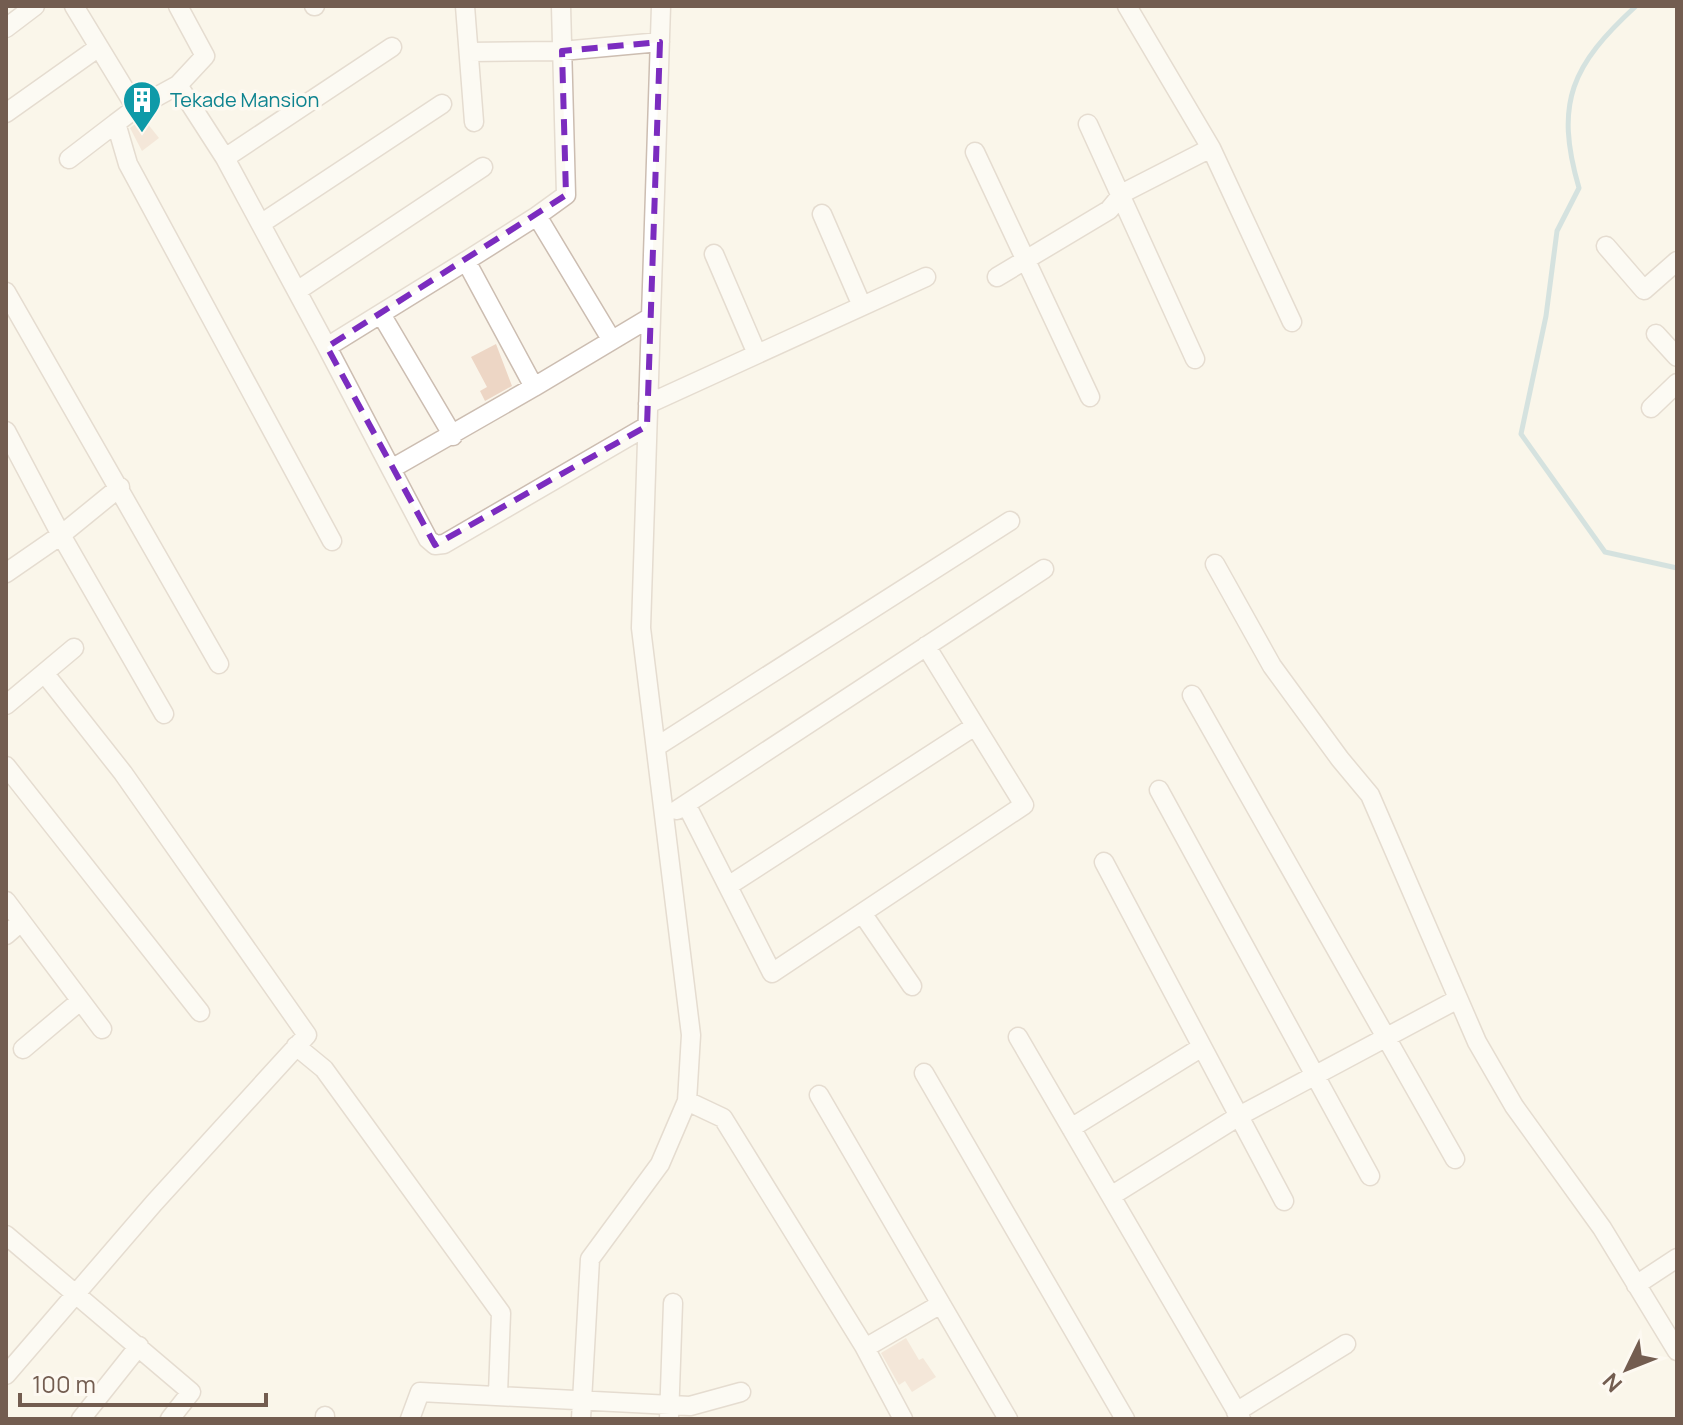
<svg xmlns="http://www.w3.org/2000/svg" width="1683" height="1425" font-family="Manrope,sans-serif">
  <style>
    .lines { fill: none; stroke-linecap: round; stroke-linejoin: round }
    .stream { stroke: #a8cbd3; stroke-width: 5 }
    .building { fill: #edd6c5 }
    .minor-casing { stroke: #ccbdb1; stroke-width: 21 }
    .minor { stroke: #fff; stroke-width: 18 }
    .marked { fill: none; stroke: #7b2cbf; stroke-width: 6; stroke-dasharray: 16 10; stroke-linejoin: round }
    .labels { text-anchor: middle; stroke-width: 7; stroke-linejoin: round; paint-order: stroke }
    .culture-label { font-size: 20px; fill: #0d838f; stroke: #fdf9f1; text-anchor: start }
  </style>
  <rect width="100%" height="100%" fill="#faf5ea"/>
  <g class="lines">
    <path class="stream" d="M1636,6C1572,65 1554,102 1579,188L1557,231L1546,316L1521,434L1605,552L1677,568"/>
  </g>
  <path class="building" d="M143,118L159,138L142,151L130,128Z
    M496,344L512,386L485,401L480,391L487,387L471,357Z
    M906,1338L919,1360L923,1358L936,1377L912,1392L905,1381L899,1385L881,1353Z"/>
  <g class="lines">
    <g class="minor-casing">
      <path id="minor" d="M74,6L136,108L178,85
        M178,6L205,56L178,85L225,158L327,347L466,261L534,387L391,469L428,539L435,545L444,544L647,426
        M314,6H315
        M465,6L474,122
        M561,6L566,195L537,216L611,339
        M1127,6L1211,148L1292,322
        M6,28L35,6
        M469,52L562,51L660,42
        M136,108L116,123L128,164L332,541
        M6,113L99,47
        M1088,124L1195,359
        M975,152L1090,397
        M225,158L392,47
        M69,159L116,123
        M822,214L862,306
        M262,223L442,104
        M1606,246L1644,290L1677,261
        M714,254L757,354
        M466,261L537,216
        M997,277L1109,210L1123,193L1211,148
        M297,291L483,167
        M6,292L219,664
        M381,314L453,436
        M1656,334L1677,357
        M327,347L391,469
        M534,387L651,317
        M648,404L926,277
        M1651,408L1677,383
        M6,431L61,535L6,573
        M120,487L61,535L164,714
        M1215,564L1272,666L1340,759L1370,795L1477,1042L1514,1106L1602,1228L1677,1351
        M1192,695L1455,1159
        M6,705L74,648
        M656,747L1010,521
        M6,766L200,1012
        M1159,790L1370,1176
        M686,804L772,973L1024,805L926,646
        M677,810L1044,569
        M1104,862L1284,1201
        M728,886L975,726
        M6,901L102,1029
        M862,913L912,986
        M6,935L21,922
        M1018,1037L1241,1419
        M296,1046L324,1069L501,1313L498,1394
        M23,1049L80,1001
        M924,1073L1125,1419
        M819,1095L1008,1419
        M687,1101L723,1118L864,1346L903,1419
        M1071,1128L1202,1047
        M1111,1196L1239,1116L1458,999
        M6,1235L191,1392L170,1419
        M1636,1285L1677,1258
        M865,1348L941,1304
        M6,1375L154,1203L307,1035L123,773L45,674
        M1236,1412L1346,1344
        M81,1419L139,1346
        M325,1419V1416
        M410,1419L420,1392L690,1406L741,1392
        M581,1419L590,1259L660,1164L687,1101L691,1035L641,628L661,6
        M669,1419L673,1303"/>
    </g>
    <use href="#minor" class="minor"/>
  </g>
  <path d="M0 0H1683V1425H0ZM660,42L647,426L435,545L327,347L566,195L562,51Z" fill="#faf5ea" fill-opacity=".55" fill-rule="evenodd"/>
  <path class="marked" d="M660,42L647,426L435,545L327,347L566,195L562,51Z"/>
  <defs>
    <g id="building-pin" transform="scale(2)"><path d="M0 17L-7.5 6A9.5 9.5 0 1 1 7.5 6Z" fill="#0f9aa8" stroke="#fdf9f1"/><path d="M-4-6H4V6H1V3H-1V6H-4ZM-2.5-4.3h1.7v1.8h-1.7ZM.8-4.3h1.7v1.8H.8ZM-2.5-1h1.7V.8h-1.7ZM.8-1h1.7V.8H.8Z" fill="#fff"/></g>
  </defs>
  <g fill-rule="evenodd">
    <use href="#building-pin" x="142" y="100"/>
  </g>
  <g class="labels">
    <g class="culture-label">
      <text x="170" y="107">Tekade Mansion</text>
    </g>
  </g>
  <rect width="1683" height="1425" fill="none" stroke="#735d50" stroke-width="16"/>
  <g transform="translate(1627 1369) rotate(227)" stroke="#fdf9f1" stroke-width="6" paint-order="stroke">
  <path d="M0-6L14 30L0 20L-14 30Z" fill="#735d50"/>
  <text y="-12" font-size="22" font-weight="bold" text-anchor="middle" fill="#735d50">N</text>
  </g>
  <path d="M20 1393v12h246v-12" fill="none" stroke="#735d50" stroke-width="4"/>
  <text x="32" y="1393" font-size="24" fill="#735d50" stroke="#fdf9f1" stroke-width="6" paint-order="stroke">100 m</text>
</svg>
